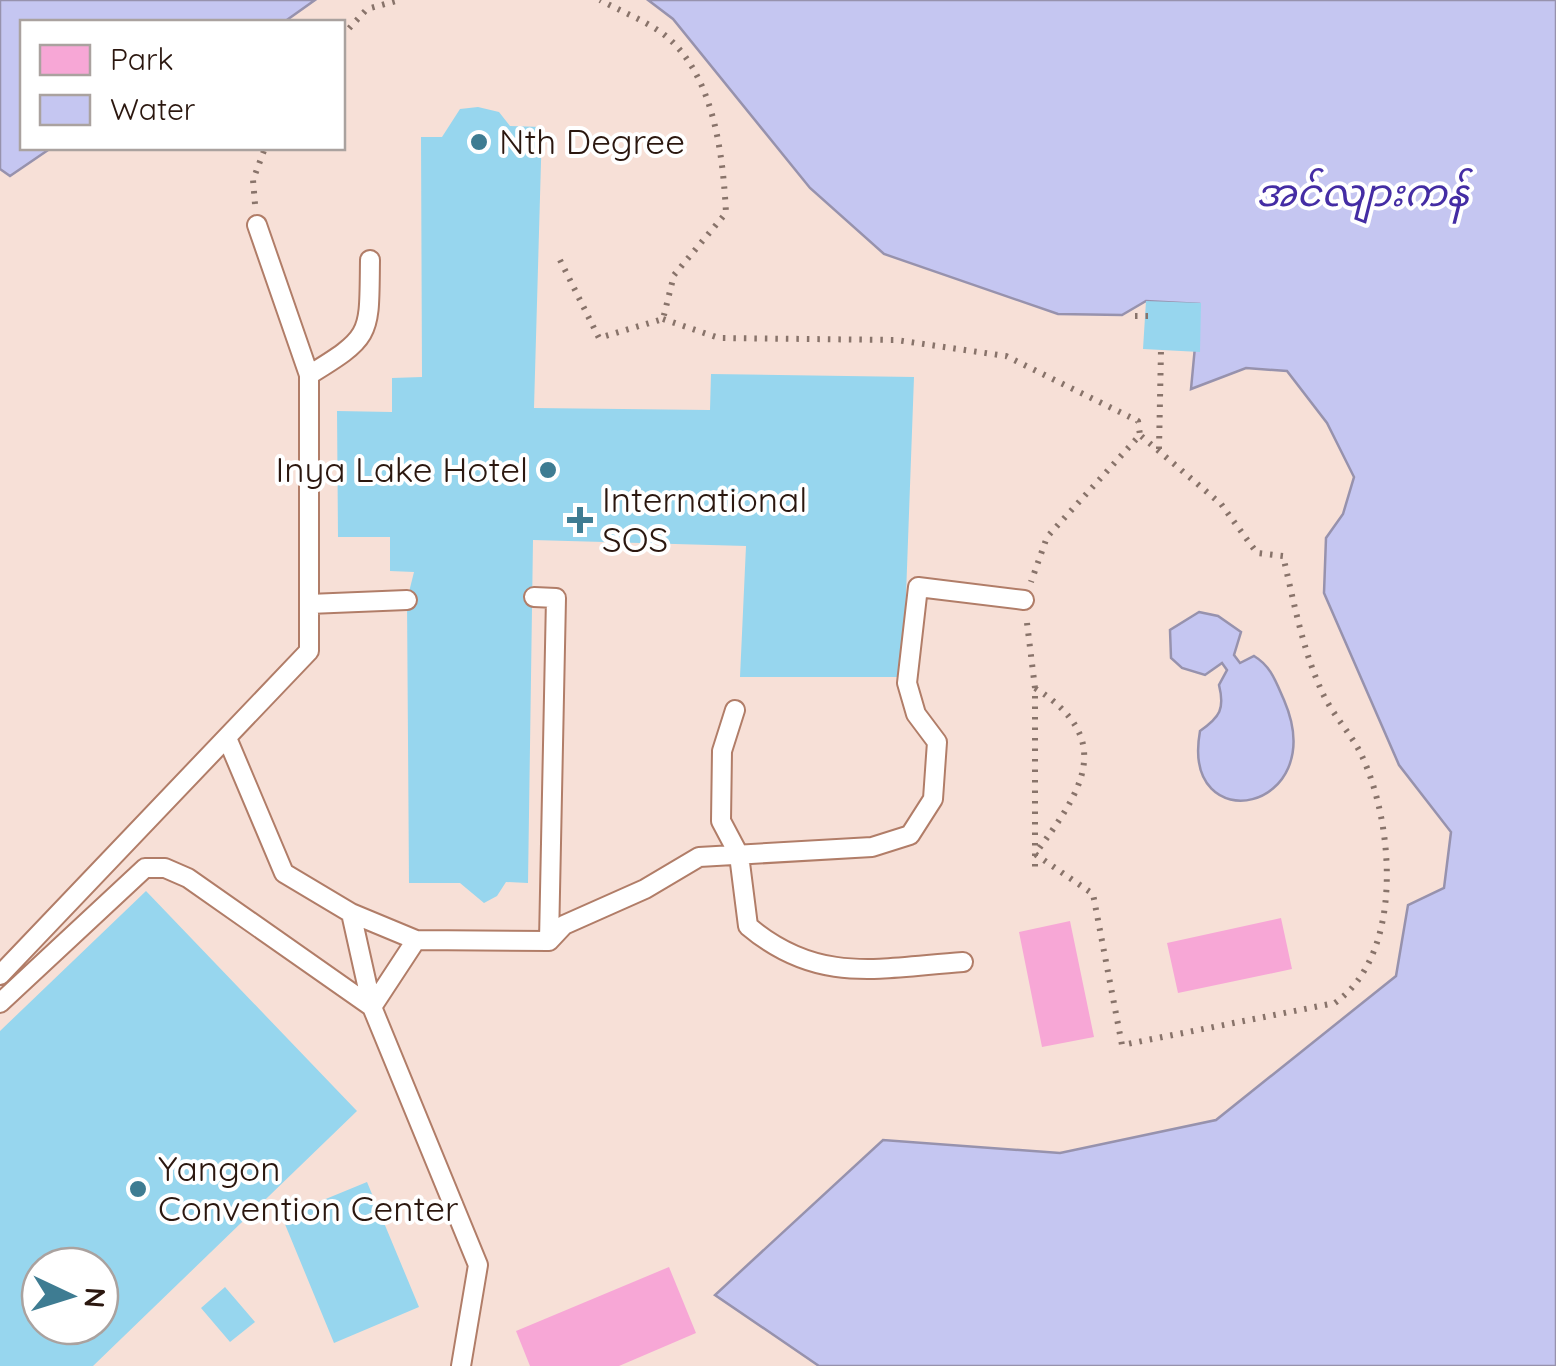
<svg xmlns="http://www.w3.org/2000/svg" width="1556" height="1366" font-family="Quicksand,'Noto Sans Myanmar',sans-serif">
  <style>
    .green { fill: #f7a7d6 }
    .water { fill: #c5c6f1; stroke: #9792ad; stroke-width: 2.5 }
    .building { fill: #97d6ee; fill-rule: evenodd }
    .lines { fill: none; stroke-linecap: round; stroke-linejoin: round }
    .service-casing { stroke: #b17d68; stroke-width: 22 }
    .path { stroke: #88736a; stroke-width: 6; stroke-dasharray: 2.5 8; stroke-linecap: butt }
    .service { stroke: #fff; stroke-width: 18 }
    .poi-dot { fill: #3e7c92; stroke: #fff; stroke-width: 4 }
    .labels { text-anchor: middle; stroke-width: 8; stroke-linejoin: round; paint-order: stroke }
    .poi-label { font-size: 35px; fill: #2b170f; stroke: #fff; text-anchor: start }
    .water-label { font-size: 38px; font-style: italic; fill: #442da4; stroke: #fff }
  </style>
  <rect width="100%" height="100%" fill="#f7e0d7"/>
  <path class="green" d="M1281,918L1292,969L1178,993L1167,943Z
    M1070,921L1094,1037L1042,1047L1019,932Z
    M669,1267L696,1333L619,1366H530L516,1331Z"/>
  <path class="water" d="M0,0H315L284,22H22V148H51L10,176L0,169Z
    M648,0H1556V1366H819L715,1295L883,1140L1060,1153L1216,1120L1396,976L1408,905L1444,888L1451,832L1399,765L1324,593L1326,538L1343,514L1354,477L1327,423L1287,371L1246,368L1191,389L1199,304L1146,301L1122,315L1058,314L884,254L810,188L673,19Z
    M1199,612L1218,616L1241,632L1234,655L1240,663L1254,656C1271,666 1276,682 1284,700C1332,812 1180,842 1200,731C1220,717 1225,709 1219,685L1227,670L1222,663L1205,675L1182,668L1171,658L1170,630Z"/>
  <path class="building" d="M478,107L499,112L510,126L542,127L534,408L710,410L711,374L914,377L903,677H740L746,546L533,540L528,883L506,882L497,896L484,903L460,883H409L407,600L414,572L390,571V537H338L337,411L392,412V378L422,377L421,137H442L460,109Z
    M1146,301L1201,303L1200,352L1143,349Z
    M146,891L357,1111L93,1366H0V1031ZM40,1266H100V1326H40Z
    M367,1182L419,1307L334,1343L282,1217Z
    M225,1287L255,1322L230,1342L201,1308Z"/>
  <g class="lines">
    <g class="service-casing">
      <path id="service" d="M309,375C373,336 369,335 370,260
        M534,597L556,598L549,941
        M309,604L407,600
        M735,710L722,751L721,821L739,855L748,926C818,985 879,968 963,962
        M227,738L284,873L351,913L416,940L549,941L564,925L645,889L699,857L872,847L910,835L933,799L937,742L916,714L907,683L918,587L1024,600
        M351,913L372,1007L478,1265L461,1366
        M0,975L309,651V375L257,225
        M0,1003L145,868H165L188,878L372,1007L416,940"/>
    </g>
    <path class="path" d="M342,36L367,9L400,0
      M255,204L253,180L265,148
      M560,260L599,338L663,319L674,275L726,213C723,155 714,72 662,33C644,20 620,11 600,0
      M1135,316H1148
      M663,319L719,338L896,340L1006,356L1138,421L1140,435L1047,537L1031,582
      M1159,449L1161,350
      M1027,623L1035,688V871
      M1035,688C1117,740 1082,791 1035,854L1093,894L1122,1045L1335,1003C1405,953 1394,823 1361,754C1351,734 1334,716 1324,696C1303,653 1294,602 1283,556L1257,553L1221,504L1140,435"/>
    <use href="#service" class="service"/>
  </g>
  <g class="poi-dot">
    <circle cx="479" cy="142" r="10"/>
    <circle cx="548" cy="470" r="10"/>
    <path d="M575 505h10v10h10v10h-10v10h-10v-10h-10v-10h10z"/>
    <circle cx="138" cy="1189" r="10"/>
  </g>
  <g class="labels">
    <g class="poi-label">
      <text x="499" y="154">Nth Degree</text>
      <text x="528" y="482" text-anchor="end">Inya Lake Hotel</text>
      <text x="602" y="512">International<tspan x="602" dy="40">SOS</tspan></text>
      <text x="158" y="1181">Yangon<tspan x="158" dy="40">Convention Center</tspan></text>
    </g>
    <g class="water-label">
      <text x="1362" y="206">အင်လျားကန်</text>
    </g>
  </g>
  <rect x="20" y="20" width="325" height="130" fill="#ffffff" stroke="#aaa29f" stroke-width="2.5"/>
  <rect x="40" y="45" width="50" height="30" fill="#f7a7d6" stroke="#aaa29f" stroke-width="2.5"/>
  <text x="110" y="70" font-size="30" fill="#2b170f">Park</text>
  <rect x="40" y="95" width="50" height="30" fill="#c5c6f1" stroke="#aaa29f" stroke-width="2.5"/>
  <text x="110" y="120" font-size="30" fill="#2b170f">Water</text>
  <g transform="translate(70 1296) rotate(94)"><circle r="48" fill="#ffffff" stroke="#aaa29f" stroke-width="2.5"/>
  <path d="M0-8L18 38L0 25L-18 38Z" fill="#3e7c92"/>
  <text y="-15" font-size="28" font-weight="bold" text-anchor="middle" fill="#2b170f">N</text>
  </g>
</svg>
